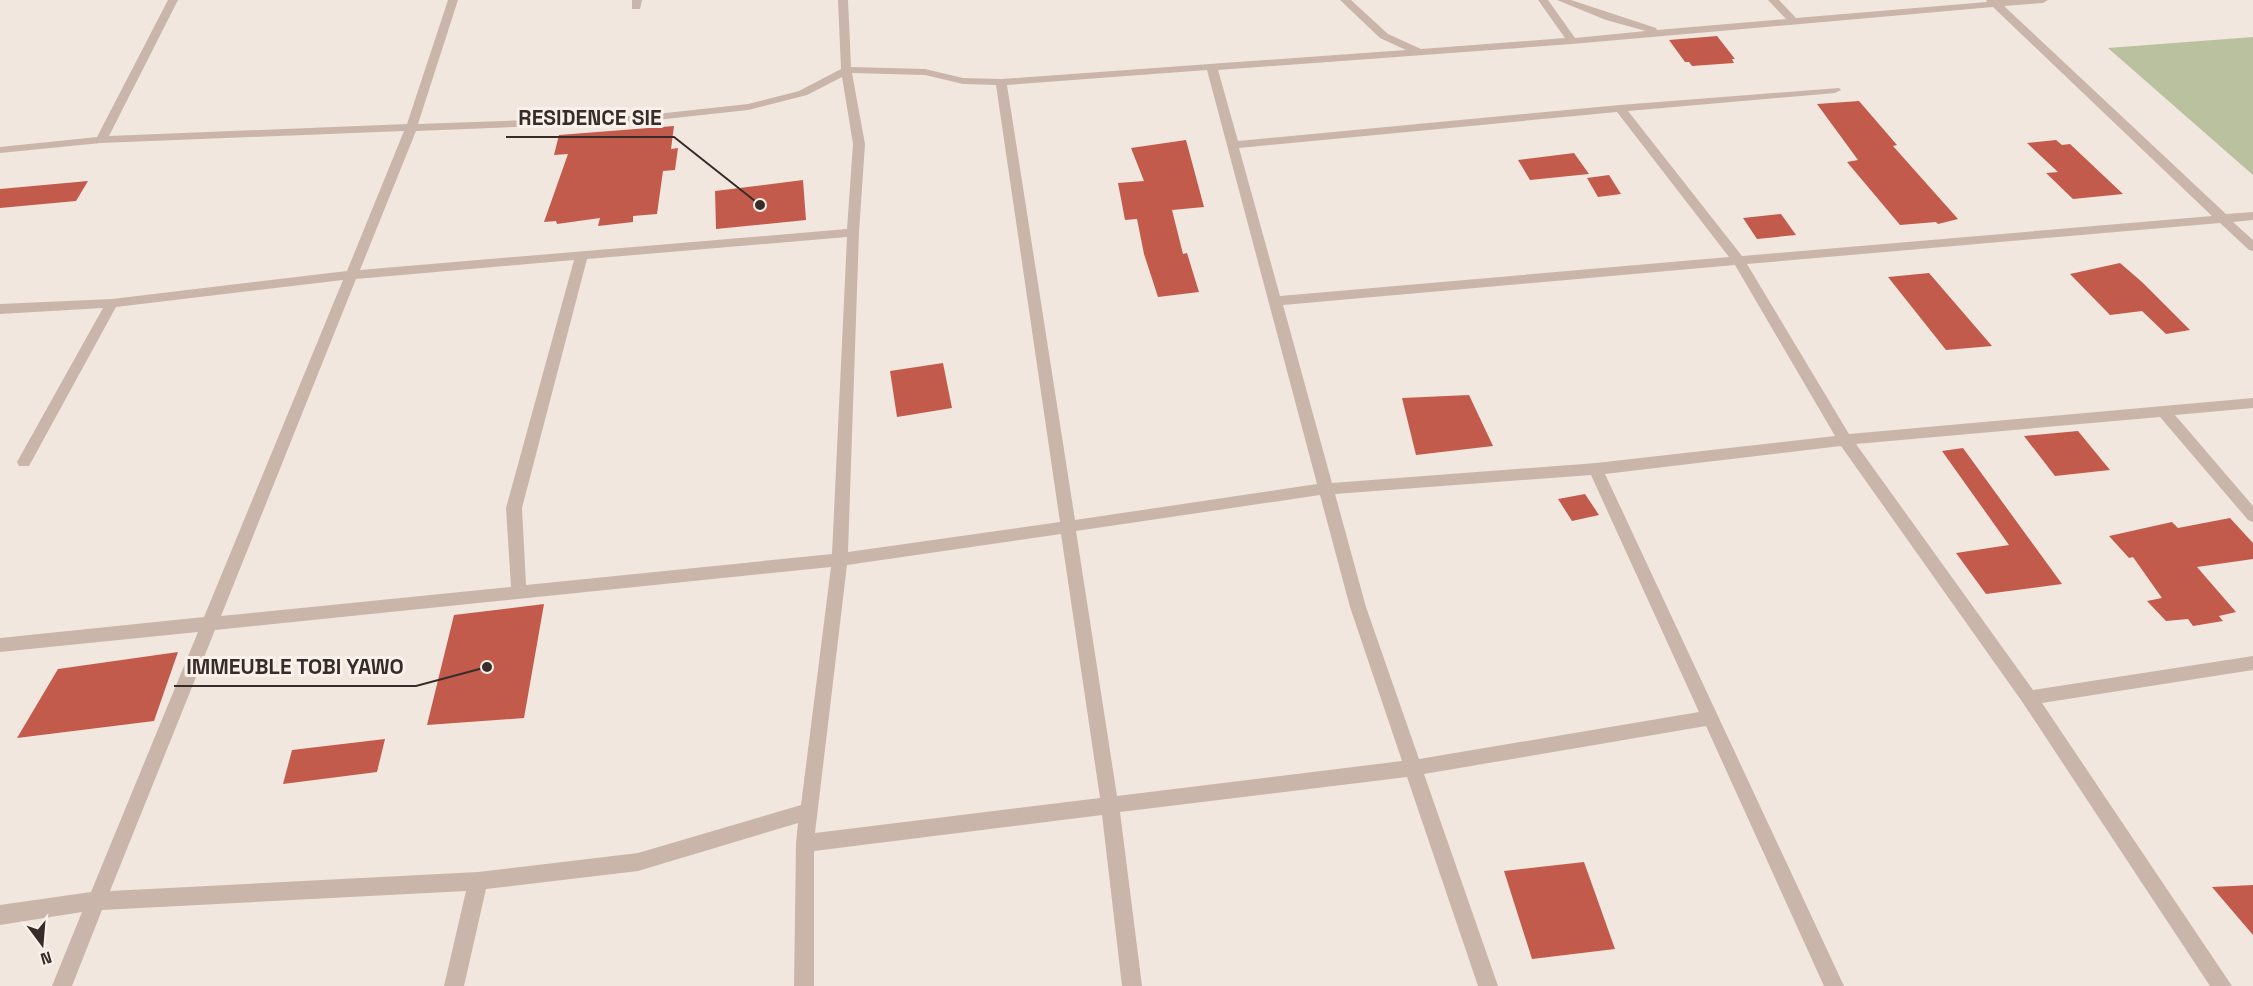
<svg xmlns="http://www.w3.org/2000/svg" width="2253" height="986" font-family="'Space Grotesk',sans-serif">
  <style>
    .green { fill: #b9c19e }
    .building { fill: #c35b4c }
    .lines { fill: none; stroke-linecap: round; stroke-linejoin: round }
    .street { fill: #cab5aa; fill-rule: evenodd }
    .leader { fill: none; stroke: #382c2a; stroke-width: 2 }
    .callout-dot { fill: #382c2a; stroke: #faf1eb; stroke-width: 2 }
    .callout-label { font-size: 21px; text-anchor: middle; font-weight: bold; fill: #382c2a; stroke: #faf1eb; stroke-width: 6; stroke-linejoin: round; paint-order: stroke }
  </style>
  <rect width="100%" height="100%" fill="#f2e7de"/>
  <path class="green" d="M2253,37V175L2108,48Z"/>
  <path class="building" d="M1717,36L1735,59H1732L1734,63L1692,66L1689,62H1685L1669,40Z
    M1859,101L1897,145L1893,146L1958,219L1938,224L1936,222L1900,225L1847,162L1858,160L1817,104Z
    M674,126L671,149L678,148L675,170L663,171L657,214L633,216V222L598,226L600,218L557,224L556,221L544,222L568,154L554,155L559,135Z
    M1186,140L1204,207L1172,210L1183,254L1187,253L1199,292L1158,297L1144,254L1137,219L1125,220L1118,183L1144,181L1131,148Z
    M2056,140L2062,145L2070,144L2123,194L2073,199L2046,173L2058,172L2027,143Z
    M1574,153L1589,174L1530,180L1518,160Z
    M1609,175L1621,194L1598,197L1587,178Z
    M803,180L806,220L716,229L715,191Z
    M88,181L76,201L0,208V189Z
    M1781,214L1796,235L1757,239L1743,218Z
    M2120,263L2142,282L2190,330L2166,334L2142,311L2110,315L2070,274Z
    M1929,273L1992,346L1946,350L1888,277Z
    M943,363L952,408L897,417L890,371Z
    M1469,395L1493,446L1416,455L1402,398Z
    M2078,431L2110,470L2055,476L2024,436Z
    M1963,448L2062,584L1986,594L1956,553L2009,545L1942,451Z
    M1585,494L1599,515L1572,521L1558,499Z
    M2230,518L2253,543V559L2197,567L2236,612L2219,616L2223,621L2193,626L2188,619L2166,621L2147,601L2162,598L2133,557L2129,558L2109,536L2172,522L2178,528Z
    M544,604L524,718L427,725L454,615Z
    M178,652L154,721L17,738L58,669Z
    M385,739L377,772L283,784L292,750Z
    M1584,862L1615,949L1532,959L1504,871Z
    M2253,885V935L2212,887Z"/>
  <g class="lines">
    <path class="street" d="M168,0H178L109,136L407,124L448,0H458L418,124L638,116L748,104L799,91L841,69L838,0H848L851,67L925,69L963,78L1001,79L1406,50L1380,38L1340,0H1351L1388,34L1421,49L1565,38L1538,0H1548L1575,38L1646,31L1606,20L1557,0H1571L1656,28L1657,30L1786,19L1768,0H1779L1796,18L1987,2L1986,0H2048L2043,3L2004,6L2226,214L2253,212V220L2233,222L2253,240V251L2249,250L2220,223L1747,264L1849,434L2253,398V408L2175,415L2253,506V522L2248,520L2160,417L1856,444L2033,690L2253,656V670L2042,703L2232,986H2210L2023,703L1841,446L1605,474L1844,986H1824L1706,726L1424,774L1498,986H1478L1407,777L1120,812L1142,986H1122L1102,815L814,851V986H794L796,843L798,823L638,871L486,889L464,986H444L466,891L102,910L72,986H52L82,912L0,925V905L91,892L198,632L0,652V638L204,617L343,280L116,307L29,466H19L17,462L103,308L0,314V304L112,299L347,271L404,131L101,143L0,153V147L97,137ZM1993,7L2212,216L1742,256L1628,111L1835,93L1841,90L1839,88L1620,105L1238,141L1218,70L1572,44ZM1207,70L1317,484L1075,520L1007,85ZM852,73L925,75L963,84L996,85L1060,522L848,552L859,232L865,144ZM842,77L853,144L847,229L360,270L416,131L638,122L748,110L807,95ZM1617,112L1729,257L1280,296L1239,148ZM847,237L832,554L526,585L522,508L587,259ZM574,260L506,508L511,587L221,616L356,279ZM1735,265L1835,436L1596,463L1332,483L1283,305ZM1591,475L1699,712L1419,759L1366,607L1335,494ZM1320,495L1350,607L1402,761L1117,796L1076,531ZM1061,534L1100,798L815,833L847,565ZM831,567L801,805L638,853L478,872L110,891L215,630Z
      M632,0H642L640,9H632Z"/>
  </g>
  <path class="leader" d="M760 205L674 137H506M487 667L416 686H174"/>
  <g class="callout-dot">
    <circle cx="760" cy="205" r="6"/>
    <circle cx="487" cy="667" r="6"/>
  </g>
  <g class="callout-label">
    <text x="590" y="125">RESIDENCE SIE</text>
    <text x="295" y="674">IMMEUBLE TOBI YAWO</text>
  </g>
  <g transform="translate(42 944) rotate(164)" stroke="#faf1eb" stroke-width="4.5" paint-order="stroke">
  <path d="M0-4.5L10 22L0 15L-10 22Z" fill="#382c2a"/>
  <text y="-9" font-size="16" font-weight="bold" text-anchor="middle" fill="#382c2a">N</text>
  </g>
</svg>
